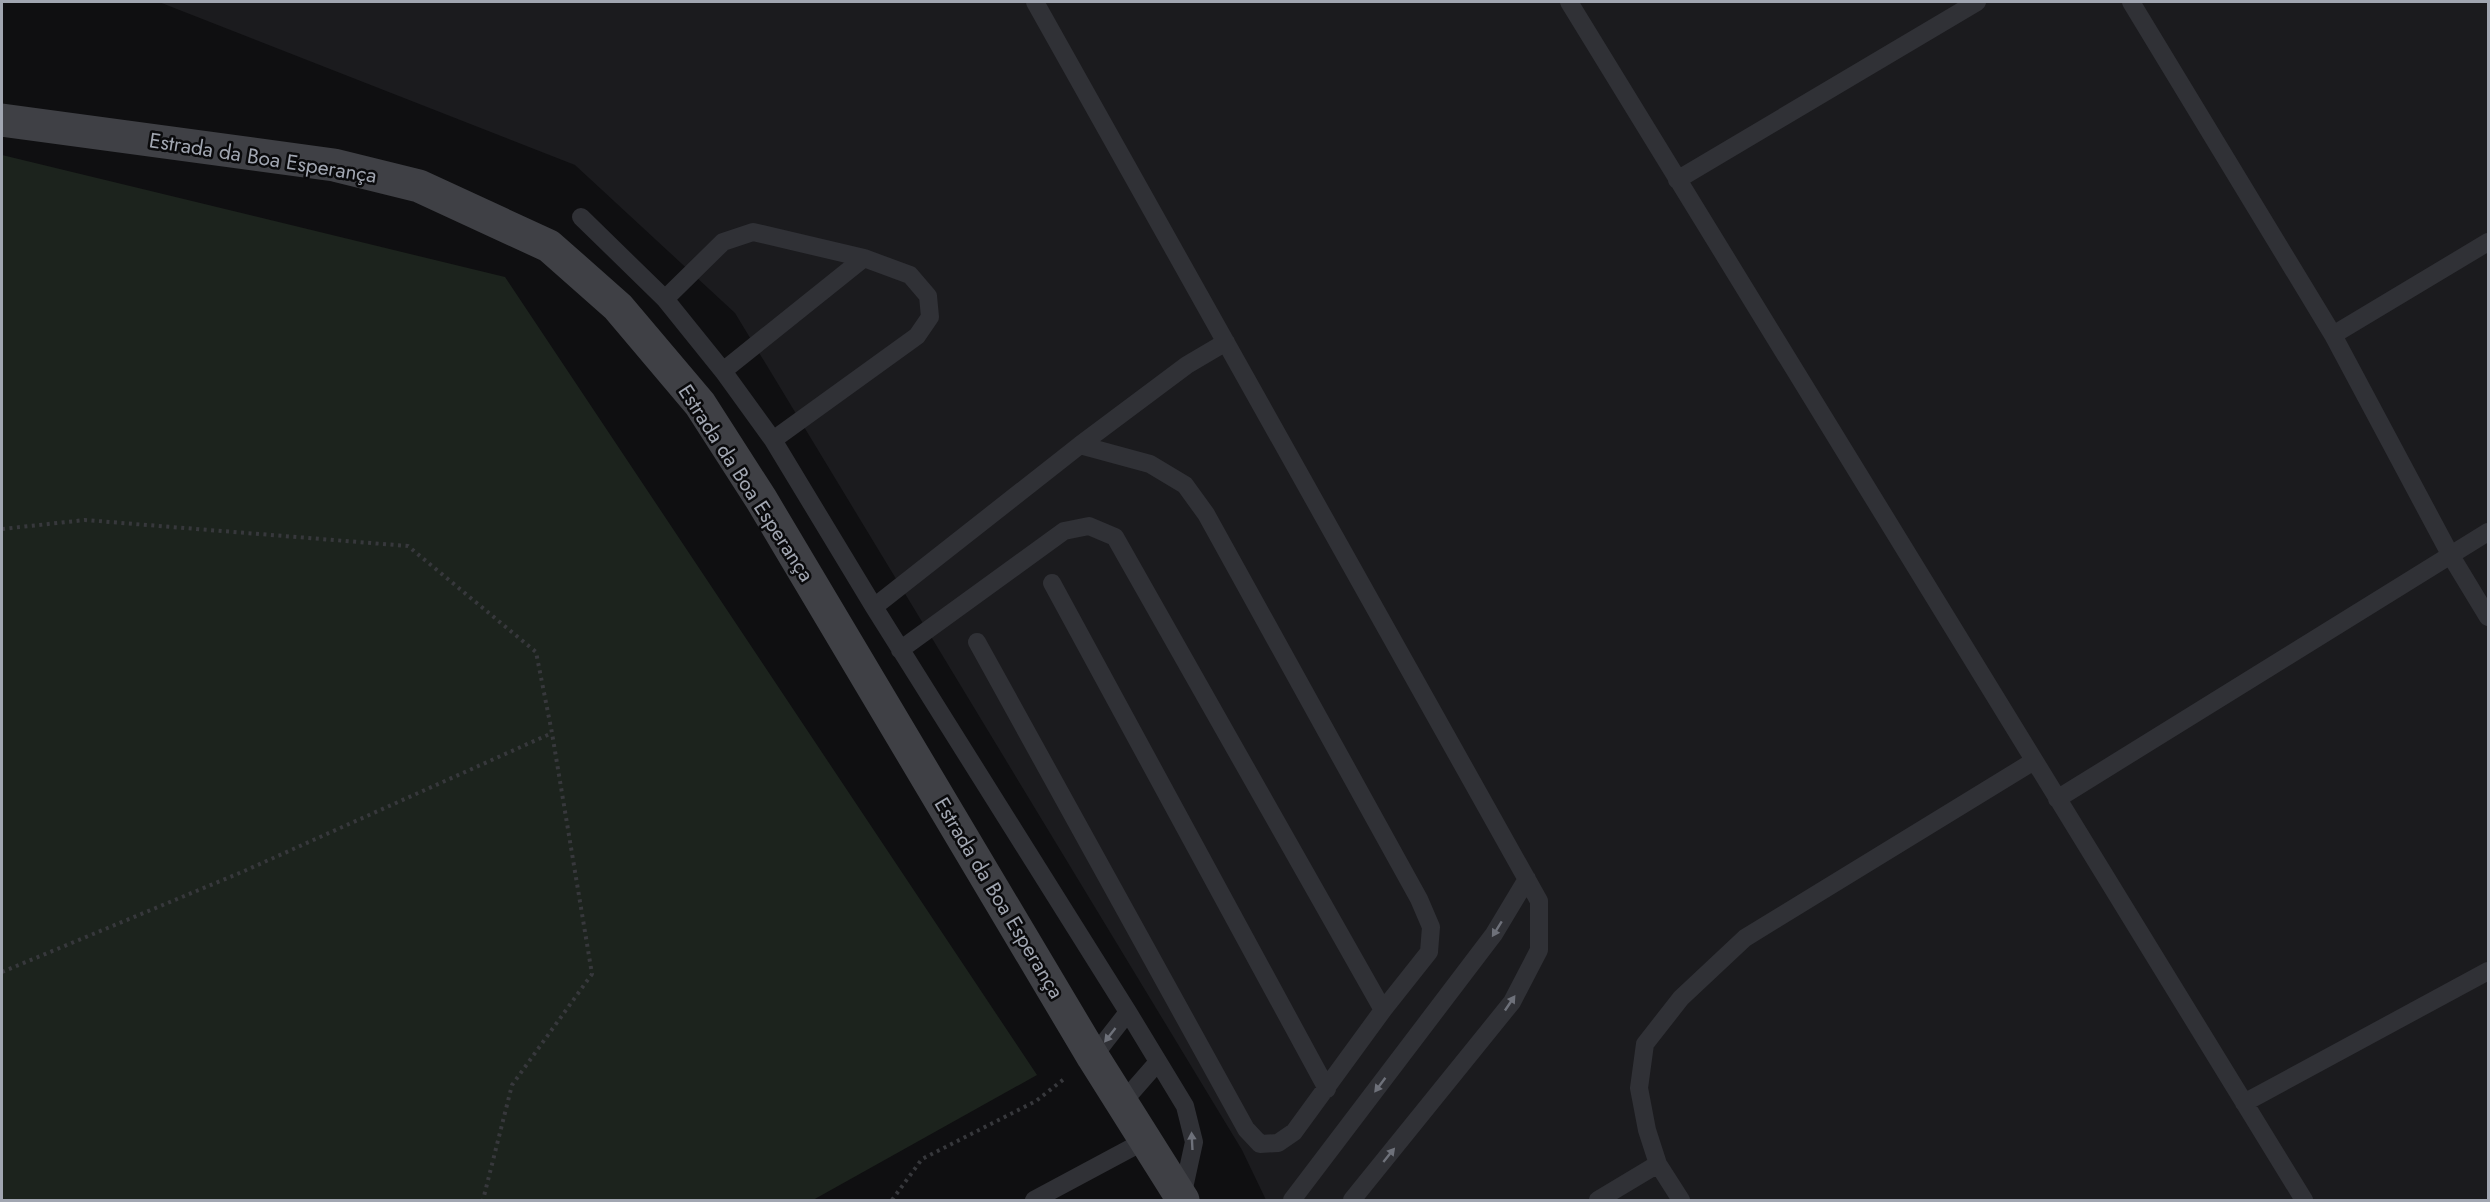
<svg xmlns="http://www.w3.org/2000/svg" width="2490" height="1202" font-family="Jost,sans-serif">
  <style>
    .built { fill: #1b1b1e }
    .green { fill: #1c231d }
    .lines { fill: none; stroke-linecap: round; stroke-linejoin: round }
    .path { stroke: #37383c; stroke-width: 4; stroke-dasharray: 3 4.5; stroke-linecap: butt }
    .service { stroke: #303136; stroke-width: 18 }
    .secondary { stroke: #3f4045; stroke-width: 33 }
    .oneway { fill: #6e717a }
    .labels { text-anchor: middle; stroke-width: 5; stroke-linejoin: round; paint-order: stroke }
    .street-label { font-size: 21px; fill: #a1a6b1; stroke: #0a0a0c }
  </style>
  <rect width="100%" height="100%" fill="#0f0f11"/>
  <path class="built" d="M159,2H2488V1200H1266L1242,1150L735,313L575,165Z"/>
  <path class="green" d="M2,155L505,277L1037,1075L813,1200H2Z"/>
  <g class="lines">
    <path class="path" d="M2,529L85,520L408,546L536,652L552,733L592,974L512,1085L483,1200
      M2,972L242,872L552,733
      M892,1200L922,1159L1036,1101L1064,1079"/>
    <path class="service" d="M1035,2L1539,901V950L1512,1002L1352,1200
      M1569,2L2304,1200
      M2131,2L2333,335L2451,556L2488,617
      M1677,180L1977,2
      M581,217L665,299L723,371L773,440L874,607L1128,1012L1185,1106L1194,1142L1182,1197
      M665,299L723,242L753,232L864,258L910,275L928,296L930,317L917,336L773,440
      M2333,335L2488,242
      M723,371L864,258
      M1052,583L1327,1089
      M874,607L1080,445L1187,365L1226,342
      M977,642L1246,1129L1260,1144L1278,1143L1294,1132L1383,1010L1429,952L1431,927L1419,899L1206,514L1185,485L1150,464L1080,445
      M900,650L1064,531L1089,526L1115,537L1383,1010
      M2057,799L2488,532
      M1093,1057L1128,1012
      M1122,1103L1157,1063
      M2244,1103L2488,971
      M1034,1200L1146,1140
      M1292,1200L1494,934L1527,879
      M1598,1200L1658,1164
      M1681,1200L1658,1164L1647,1130L1639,1088L1645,1044L1681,998L1745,938L2034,761"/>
    <path class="secondary" d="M2,120L334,165L419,186L549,246L618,307L700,404L761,499L1093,1057L1183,1200"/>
  </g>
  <defs><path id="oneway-solid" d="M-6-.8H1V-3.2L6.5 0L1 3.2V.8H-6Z" transform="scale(1.5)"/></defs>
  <g class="oneway">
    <use href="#oneway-solid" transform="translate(1497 929) rotate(122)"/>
    <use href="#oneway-solid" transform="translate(1510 1003) rotate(-56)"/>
    <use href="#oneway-solid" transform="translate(1110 1035) rotate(128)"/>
    <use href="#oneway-solid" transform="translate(1380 1085) rotate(127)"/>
    <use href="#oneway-solid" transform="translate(1192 1141) rotate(-93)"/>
    <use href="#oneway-solid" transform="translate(1389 1155) rotate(-51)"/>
  </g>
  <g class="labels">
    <g class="street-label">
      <text transform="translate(263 158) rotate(9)" y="7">Estrada da Boa Esperança</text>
      <text transform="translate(746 483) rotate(57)" y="7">Estrada da Boa Esperança</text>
      <text transform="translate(999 898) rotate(59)" y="7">Estrada da Boa Esperança</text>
    </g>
  </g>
  <rect width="2490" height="1202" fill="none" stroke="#a1a6b1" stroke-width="6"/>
</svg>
